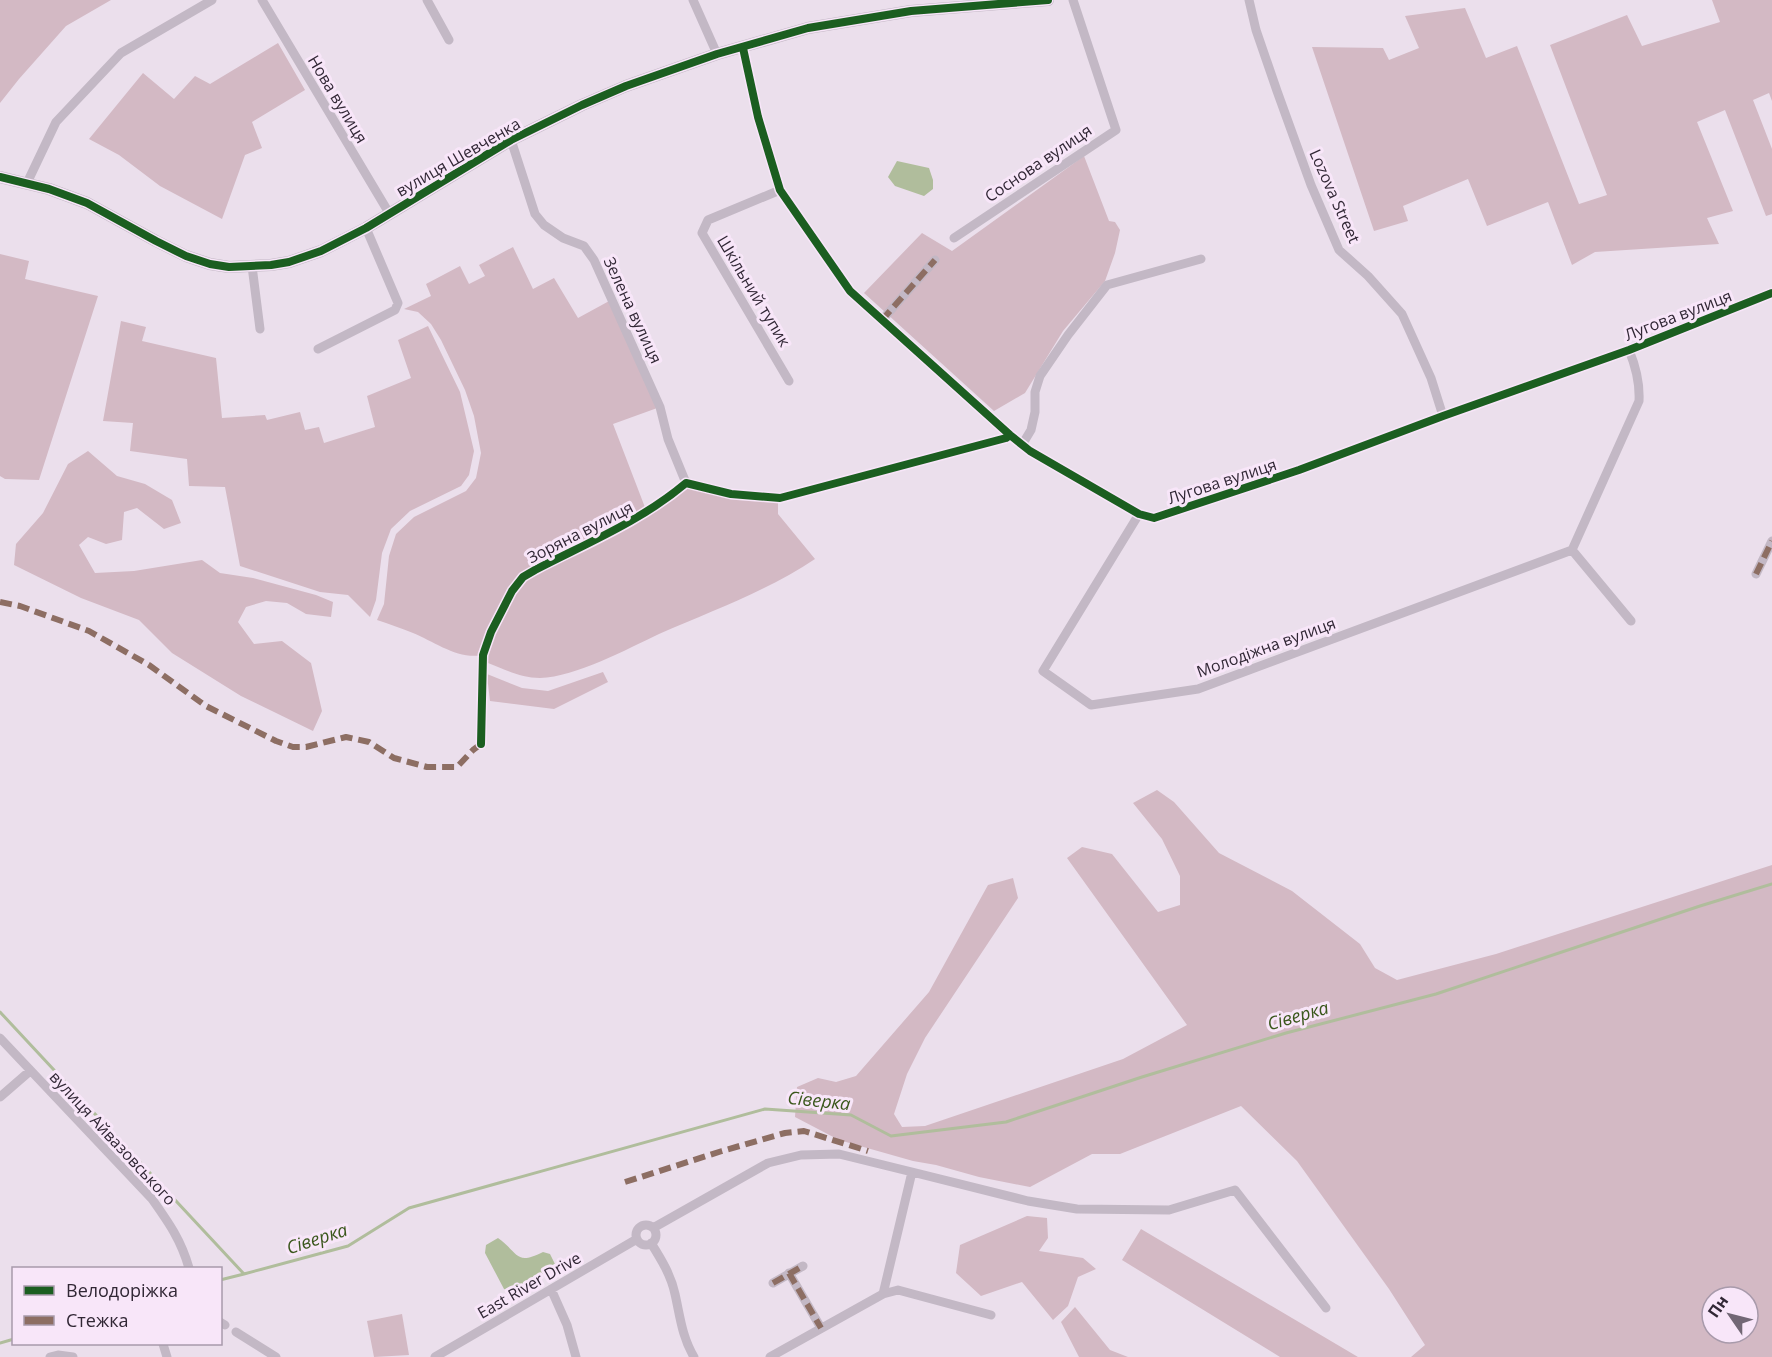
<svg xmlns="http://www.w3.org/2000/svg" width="1772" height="1357" font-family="'Open Sans',sans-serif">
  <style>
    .green { fill: #d3b9c4; fill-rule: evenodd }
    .water { fill: #b0bd9c }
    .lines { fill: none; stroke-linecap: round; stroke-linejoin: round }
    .stream { stroke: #b0bd9c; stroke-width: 3 }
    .minor { stroke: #c3b8c5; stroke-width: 9 }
    .tertiary { stroke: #c3b8c5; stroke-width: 12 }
    .quiet { stroke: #8d6e63; stroke-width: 6; stroke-dasharray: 12 6; stroke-linecap: butt }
    .cycleway-casing { stroke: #f8e6f9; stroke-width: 11 }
    .cycleway { stroke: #1b5e20; stroke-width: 8 }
    .labels { text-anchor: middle; stroke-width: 6; stroke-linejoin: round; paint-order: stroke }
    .street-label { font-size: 16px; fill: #312735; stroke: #f8e6f9 }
    .water-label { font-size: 18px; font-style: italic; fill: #3a571c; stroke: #f8e6f9 }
  </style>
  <rect width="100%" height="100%" fill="#ebdfec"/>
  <path class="green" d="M0,0H111L66,26L19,79L0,103Z
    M1712,0H1772V101L1769,93L1753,100L1772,149V214L1766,216L1725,110L1697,122L1733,211L1707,218L1719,244L1595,252L1572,265L1548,202L1487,226L1468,179L1403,206L1408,221L1374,231L1312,47L1383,48L1389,60L1419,48L1405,16L1465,8L1486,58L1517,46L1579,204L1607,195L1550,45L1627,15L1642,46L1720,22Z
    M278,43L305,90L252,122L262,148L245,155L222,219L160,186L119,155L89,139L143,73L174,99L195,76L210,84Z
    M1084,156L1109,221L1115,222L1120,230L1115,253L1105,281L1063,331L1025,393L994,411L864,293L922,233L952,251Z
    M513,247L533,289L554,278L578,318L611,300L660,407L613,424L646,510L686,483L778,502V514L815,559C767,591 712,611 659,634C627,649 576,677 540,678C521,678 506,670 488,663L487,674L522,688L548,691L603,672L608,682L554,709L490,701L488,684L481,682L483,655C458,660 435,642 413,633C401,628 389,624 377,620L384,604L389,556L396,534L414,517L466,491L476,478L481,453L474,416L465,390L441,340L431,324L418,312L404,309L431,296L426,284L460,266L469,284L485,276L479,265Z
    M0,254L29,261L25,279L98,296L39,480L5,479L0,476Z
    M121,321L146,327L142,341L216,358L222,418L265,415L267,420L300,412L305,430L319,427L324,443L375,427L367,396L411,378L398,340L428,326L460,392L474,451L469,475L461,486L410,511L391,529L382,553L376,600L370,617L348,595L320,592L240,566L225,487L189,486L187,459L130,451L133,423L103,421Z
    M88,451L117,476L145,484L172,500L181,523L164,529L137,508L124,512L122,540L106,544L88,537L79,545L95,573L134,571L202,560L220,573L253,578L316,595L333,602L331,617L306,614L287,603L266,601L246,607L238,622L254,644L282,641L311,663L322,711L313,731L241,696L172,653L139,620L81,598L14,565L16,544L43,513L68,464Z
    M1157,790L1174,802L1219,853L1292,891L1360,944L1375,968L1397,980L1496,954L1772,865V1357H1411L1425,1345L1389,1289L1297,1161L1241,1106L1120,1154H1092L1030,1187L979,1177L936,1165L913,1161L839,1140L795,1117L797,1087L818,1078L836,1082L856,1076L929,992L988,885L1013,878L1018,898L925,1038L907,1074L894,1114L902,1127L925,1126L1123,1059L1187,1025L1067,858L1082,847L1112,854L1158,912L1180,905V876L1162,839L1133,803ZM1712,1297H1748V1333H1712Z
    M1027,1216L1047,1218L1048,1238L1039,1251L1083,1258L1096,1269L1078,1277L1068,1306L1053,1320L1022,1282L981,1296L956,1273L960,1245Z
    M1141,1229L1358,1357H1280L1122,1260Z
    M1075,1307L1110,1350L1128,1357H1079L1061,1322Z
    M402,1314L409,1355L374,1357L367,1321Z"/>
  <path class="water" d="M897,161L929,168L933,180V189L924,196L895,186L888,177Z
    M498,1238C519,1253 515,1266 543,1252L550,1254L555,1264L551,1270L514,1292L504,1289L485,1253L486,1245Z"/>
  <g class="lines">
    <path class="stream" d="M0,1012L244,1274L348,1246L409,1208L765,1109L851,1115L891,1136L1006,1122L1142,1077L1286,1033L1436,994L1700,906L1772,884
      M220,1280L244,1274
      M0,1343L14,1339"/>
    <path class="minor" d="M262,0L389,213
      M427,0L449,40
      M693,0L717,54
      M1249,0L1256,30L1277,91L1311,185L1339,250L1368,276L1402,314L1431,378L1443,416
      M743,48L758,117L780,190L850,291L1010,435L1030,451L1139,514L1154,518L1299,470L1443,416L1629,350L1772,293
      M511,140L535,214L544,225L563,238L584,246L594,260L660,407L668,439L686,483
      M27,183L56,122L121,53L212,0
      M780,190L708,220L702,233L789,381
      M954,238L1116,130L1073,0
      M252,266L260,329
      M882,320L935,260
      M318,349L395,310L398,303L366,228
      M1022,445L1031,430L1035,412V392L1040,376L1068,335L1107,285L1201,259
      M1139,514L1043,671L1091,705L1198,689L1572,550L1639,401C1640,382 1636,367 1629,350
      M1572,550L1631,621
      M1756,574L1772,541
      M481,744L483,655L491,632L512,591L523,577L535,570C587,543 641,521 686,483L731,494L780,498L1006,438L1010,435
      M0,1038L152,1199C169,1223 181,1240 189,1268
      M0,1097L30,1071
      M912,1172L1028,1201L1077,1209L1169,1210L1235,1190L1326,1308
      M636 1235a10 10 0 1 1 20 0a10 10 0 1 1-20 0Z
      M653,1228L768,1163L801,1155L839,1154L912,1172L883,1294L770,1357
      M651,1243C661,1259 671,1275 675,1294C680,1316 682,1337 694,1357
      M789,1273L821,1328
      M773,1283L803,1266
      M551,1289L567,1325L576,1357
      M883,1294L898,1290L991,1315
      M220,1322L225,1325
      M236,1332L276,1357
      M163,1344L167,1357
      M50,1357L58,1355L73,1357
      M435,1357L637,1239"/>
    <path class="tertiary" d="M0,177L49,189L87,203L156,241L186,256L210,264L229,267L271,265L289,262L321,251L366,228L511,140L582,105L626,86L717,54L808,28L911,11L1048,0"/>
    <path class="quiet" d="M882,320L935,260
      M1756,574L1772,541
      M0,602L20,606L89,631L149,665L206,706L276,741L293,747H306L346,737L369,742L394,758L427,767H457L473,750L481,744
      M625,1182L722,1151L785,1133L804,1131L868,1151
      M789,1273L821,1328
      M773,1283L803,1266"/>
    <g class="cycleway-casing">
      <path id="cycleway" d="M743,48L758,117L780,190L850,291L1010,435L1030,451L1139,514L1154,518L1299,470L1443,416L1629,350L1772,293
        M0,177L49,189L87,203L156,241L186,256L210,264L229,267L271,265L289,262L321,251L366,228L511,140L582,105L626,86L717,54L808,28L911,11L1048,0
        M481,744L483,655L491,632L512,591L523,577L535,570C587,543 641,521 686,483L731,494L780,498L1006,438L1010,435"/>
    </g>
    <use href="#cycleway" class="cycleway"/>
  </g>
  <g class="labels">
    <g class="street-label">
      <text transform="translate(338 99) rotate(59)" y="6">Нова вулиця</text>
      <text transform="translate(458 157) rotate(-30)" y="6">вулиця Шевченка</text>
      <text transform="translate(1038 163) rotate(-34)" y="6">Соснова вулиця</text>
      <text transform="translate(1335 196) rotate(66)" y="6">Lozova Street</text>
      <text transform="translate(754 291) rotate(59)" y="6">Шкільний тупик</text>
      <text transform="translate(633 310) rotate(65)" y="6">Зелена вулиця</text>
      <text transform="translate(1678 315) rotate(-21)" y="6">Лугова вулиця</text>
      <text transform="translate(1222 481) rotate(-18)" y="6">Лугова вулиця</text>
      <text transform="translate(580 532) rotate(-27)" y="6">Зоряна вулиця</text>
      <text transform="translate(1266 647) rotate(-20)" y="6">Молодіжна вулиця</text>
      <text transform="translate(113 1138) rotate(47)" y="6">вулиця Айвазовського</text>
      <text transform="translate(529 1285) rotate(-30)" y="6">Еаst Rіvеr Drive</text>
    </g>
    <g class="water-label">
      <text transform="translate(1298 1016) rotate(-16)" y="6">Сіверка</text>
      <text transform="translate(819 1101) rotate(6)" y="6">Сіверка</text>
      <text transform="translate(317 1239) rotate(-18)" y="6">Сіверка</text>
    </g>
  </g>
  <rect x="12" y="1267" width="210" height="78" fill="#f8e6f9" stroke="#a89aab" stroke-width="1.5"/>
  <rect x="24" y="1286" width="30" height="9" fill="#1b5e20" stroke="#a89aab" stroke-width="1.5"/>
  <text x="66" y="1297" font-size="18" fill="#312735">Велодоріжка</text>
  <rect x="24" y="1316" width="30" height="9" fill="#8d6e63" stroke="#a89aab" stroke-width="1.5"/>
  <text x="66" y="1327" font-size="18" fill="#312735">Стежка</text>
  <g transform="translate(1730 1315) rotate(305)"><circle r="28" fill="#f8e6f9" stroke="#a89aab" stroke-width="1.5"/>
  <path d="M0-4.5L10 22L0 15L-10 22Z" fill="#726775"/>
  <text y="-9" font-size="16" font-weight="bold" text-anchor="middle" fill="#312735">Пн</text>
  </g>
</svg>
